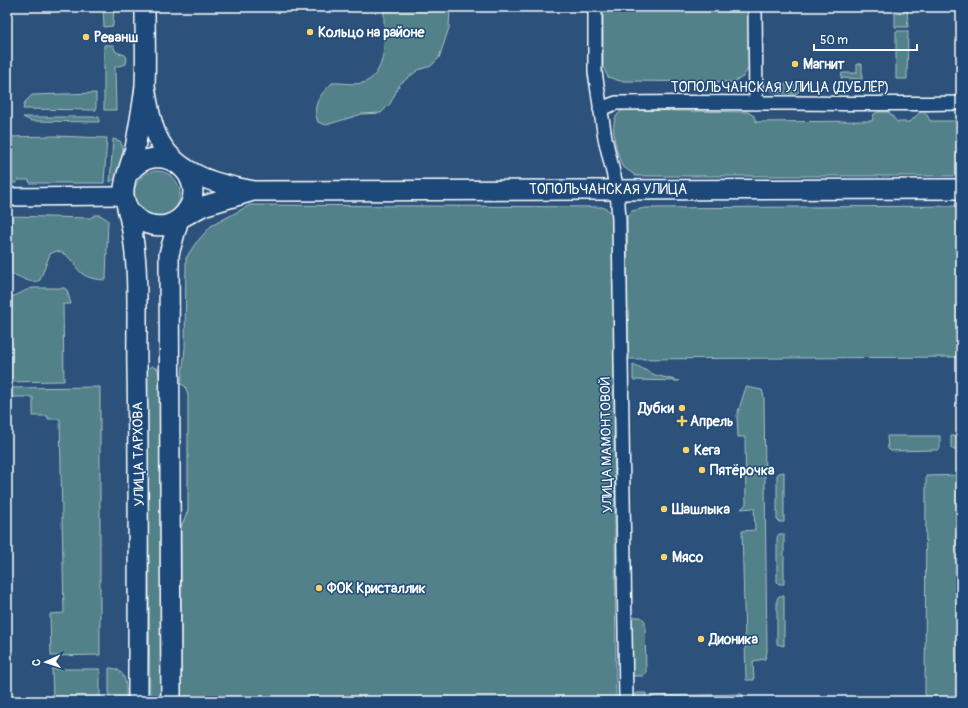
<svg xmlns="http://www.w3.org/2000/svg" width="968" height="708" font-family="Pangolin,sans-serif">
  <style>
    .green { fill: #538189; stroke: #a9c0c4 }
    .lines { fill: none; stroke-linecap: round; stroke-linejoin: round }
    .minor-casing { stroke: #fff; stroke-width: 16 }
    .tertiary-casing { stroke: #fff; stroke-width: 20 }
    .secondary-casing { stroke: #fff; stroke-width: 22 }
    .minor { stroke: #1f4a7a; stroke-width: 13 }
    .tertiary { stroke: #1f4a7a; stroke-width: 17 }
    .secondary { stroke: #1f4a7a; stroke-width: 19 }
    .poi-dot { fill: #ffd166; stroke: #1f4a7a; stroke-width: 1.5 }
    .labels { text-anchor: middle; stroke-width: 3; stroke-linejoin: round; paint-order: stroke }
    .poi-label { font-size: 14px; font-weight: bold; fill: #fff; stroke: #1f4a7a; text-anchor: start }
    .street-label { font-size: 14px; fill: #fff; stroke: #1f4a7a }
  </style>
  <rect width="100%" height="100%" fill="#2c517b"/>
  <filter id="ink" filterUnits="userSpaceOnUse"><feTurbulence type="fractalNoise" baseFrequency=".025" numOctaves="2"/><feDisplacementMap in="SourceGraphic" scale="8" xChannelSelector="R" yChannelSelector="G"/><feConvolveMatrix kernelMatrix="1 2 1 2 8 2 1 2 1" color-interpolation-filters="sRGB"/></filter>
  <g filter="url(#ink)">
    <path class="green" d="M103,7H114L113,26L104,27Z
      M384,7H450L449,28L439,58L431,66L418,70L400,84L390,104L381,113L362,114L326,125L318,122C311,105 320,95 332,83C343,82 360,87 369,80C390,65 383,29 384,7Z
      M603,7H749V67L743,77L733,82L620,81L608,77L603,67Z
      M895,7H907L908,27H895Z
      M896,31H908L907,79H896Z
      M104,45H113L116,52L125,55L127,58L126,64L115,67L116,110H104Z
      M857,64H862V79L841,78L842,73H857Z
      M768,84H800L799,91L796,94L773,92Z
      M96,93V110L23,109L25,102L32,95Z
      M624,110L748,112L754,116L756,122L872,121L874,114L878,112H889L897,122H910L920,112L926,113L930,121H961V176H636L622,166C617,152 605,116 624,110Z
      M23,117H99V122L31,121Z
      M56,136L107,138L104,183H30L29,180H18L17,183H7V137Z
      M113,139L120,141C127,152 123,176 110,182Z
      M134 194a23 23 0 1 1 46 0a23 23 0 1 1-46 0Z
      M250,205L602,207C611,210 614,215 616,224L614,359L616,701H181V527L188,510V395L185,386L181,384L185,348L186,258L195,244L211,226Z
      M961,206V357L628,359L627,217L632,211L645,208Z
      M95,215H100L108,220L106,280C69,279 82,259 57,251L50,254L40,280C27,286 20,273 7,274V216L90,218Z
      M33,288H64L67,290L71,304H63L64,381L7,382V297C18,297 23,290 33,288Z
      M633,364L655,375L679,381L633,380Z
      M151,366L158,369L160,384L161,701H150L147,370Z
      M100,387V655L51,656L50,614L64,613L60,419H48V416H33V397H7V388Z
      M746,387L762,390L764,397L767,652L765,659L753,661L754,680H746L742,531L755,530L754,508L741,509L746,504L745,437H738L737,415Z
      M887,436H940V448L937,450L891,451L888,449Z
      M951,436H961V450H954L951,448Z
      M784,472V522H779L777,520V475L779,473Z
      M961,475L959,670H961V699H932L928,698L925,694L926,476Z
      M779,534H784V584H779L777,582V537Z
      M779,596H784V646L777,644V599Z
      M633,617H641L645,621L646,672L643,676H631L630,618Z
      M109,668C128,668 126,687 126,701H109Z
      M52,669H100V701H53Z
      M636,693H646V701H632V697Z
      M742,694L747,701H652V696Z"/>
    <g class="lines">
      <g class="minor-casing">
        <path id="minor" d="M595,7V72L605,138L617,189L619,220L626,701
          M755,7L756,103
          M600,109L616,103C731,101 846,105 961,103"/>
      </g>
      <g class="tertiary-casing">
        <path id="tertiary" d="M7,197L124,196"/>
      </g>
      <g class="secondary-casing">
        <path id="secondary" d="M145,86C148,104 151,126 160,142C179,176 220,185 255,191L961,189
          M129,173C160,134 213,178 185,213C166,237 127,225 124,195C122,181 134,158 136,143C139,124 143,105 145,86C146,60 145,33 145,7
          M127,208C141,259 136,315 137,368C139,479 138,590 138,701
          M171,701L169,254L179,219L203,206L250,192"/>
      </g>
      <use href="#minor" class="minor"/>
      <use href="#tertiary" class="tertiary"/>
      <use href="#secondary" class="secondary"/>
    </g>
  </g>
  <g class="poi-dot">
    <circle cx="310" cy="32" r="4"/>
    <circle cx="86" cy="37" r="4"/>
    <circle cx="795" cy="64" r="4"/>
    <circle cx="682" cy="408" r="4"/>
    <path d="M680 415h4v4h4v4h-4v4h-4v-4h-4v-4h4z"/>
    <circle cx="686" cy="450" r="4"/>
    <circle cx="702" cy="470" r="4"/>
    <circle cx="664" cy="509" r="4"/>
    <circle cx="664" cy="557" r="4"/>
    <circle cx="319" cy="588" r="4"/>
    <circle cx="701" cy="639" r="4"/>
  </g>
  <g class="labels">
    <g class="poi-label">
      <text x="318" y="37">Кольцо на районе</text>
      <text x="94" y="42">Реванш</text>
      <text x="803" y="69">Магнит</text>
      <text x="674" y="413" text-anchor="end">Дубки</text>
      <text x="690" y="426">Апрель</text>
      <text x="694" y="455">Кега</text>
      <text x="710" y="475">Пятёрочка</text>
      <text x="672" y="514">Шашлыка</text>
      <text x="672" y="562">Мясо</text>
      <text x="327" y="593">ФОК Кристаллик</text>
      <text x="709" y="644">Дионика</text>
    </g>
    <g class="street-label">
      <text x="780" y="92">ТОПОЛЬЧАНСКАЯ УЛИЦА (ДУБЛЁР)</text>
      <text x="608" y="194">ТОПОЛЬЧАНСКАЯ УЛИЦА</text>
      <text transform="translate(606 445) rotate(-91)" y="5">УЛИЦА МАМОНТОВОЙ</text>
      <text transform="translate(138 454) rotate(-91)" y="5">УЛИЦА ТАРХОВА</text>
    </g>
  </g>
  <rect width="968" height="708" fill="none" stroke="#1f4a7a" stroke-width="24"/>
  <rect x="12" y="12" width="944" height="684" fill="none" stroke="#fff" stroke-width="1.5" filter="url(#ink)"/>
  <g transform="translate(46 662) rotate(267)" stroke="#1f4a7a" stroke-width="3" paint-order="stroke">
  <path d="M0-3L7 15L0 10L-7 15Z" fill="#ffffff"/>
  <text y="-6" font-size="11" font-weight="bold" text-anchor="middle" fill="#ffffff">С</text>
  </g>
  <path d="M814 44v6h103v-6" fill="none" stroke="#ffffff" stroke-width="2"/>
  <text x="820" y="44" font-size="12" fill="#ffffff" stroke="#1f4a7a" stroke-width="3" paint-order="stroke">50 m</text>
</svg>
